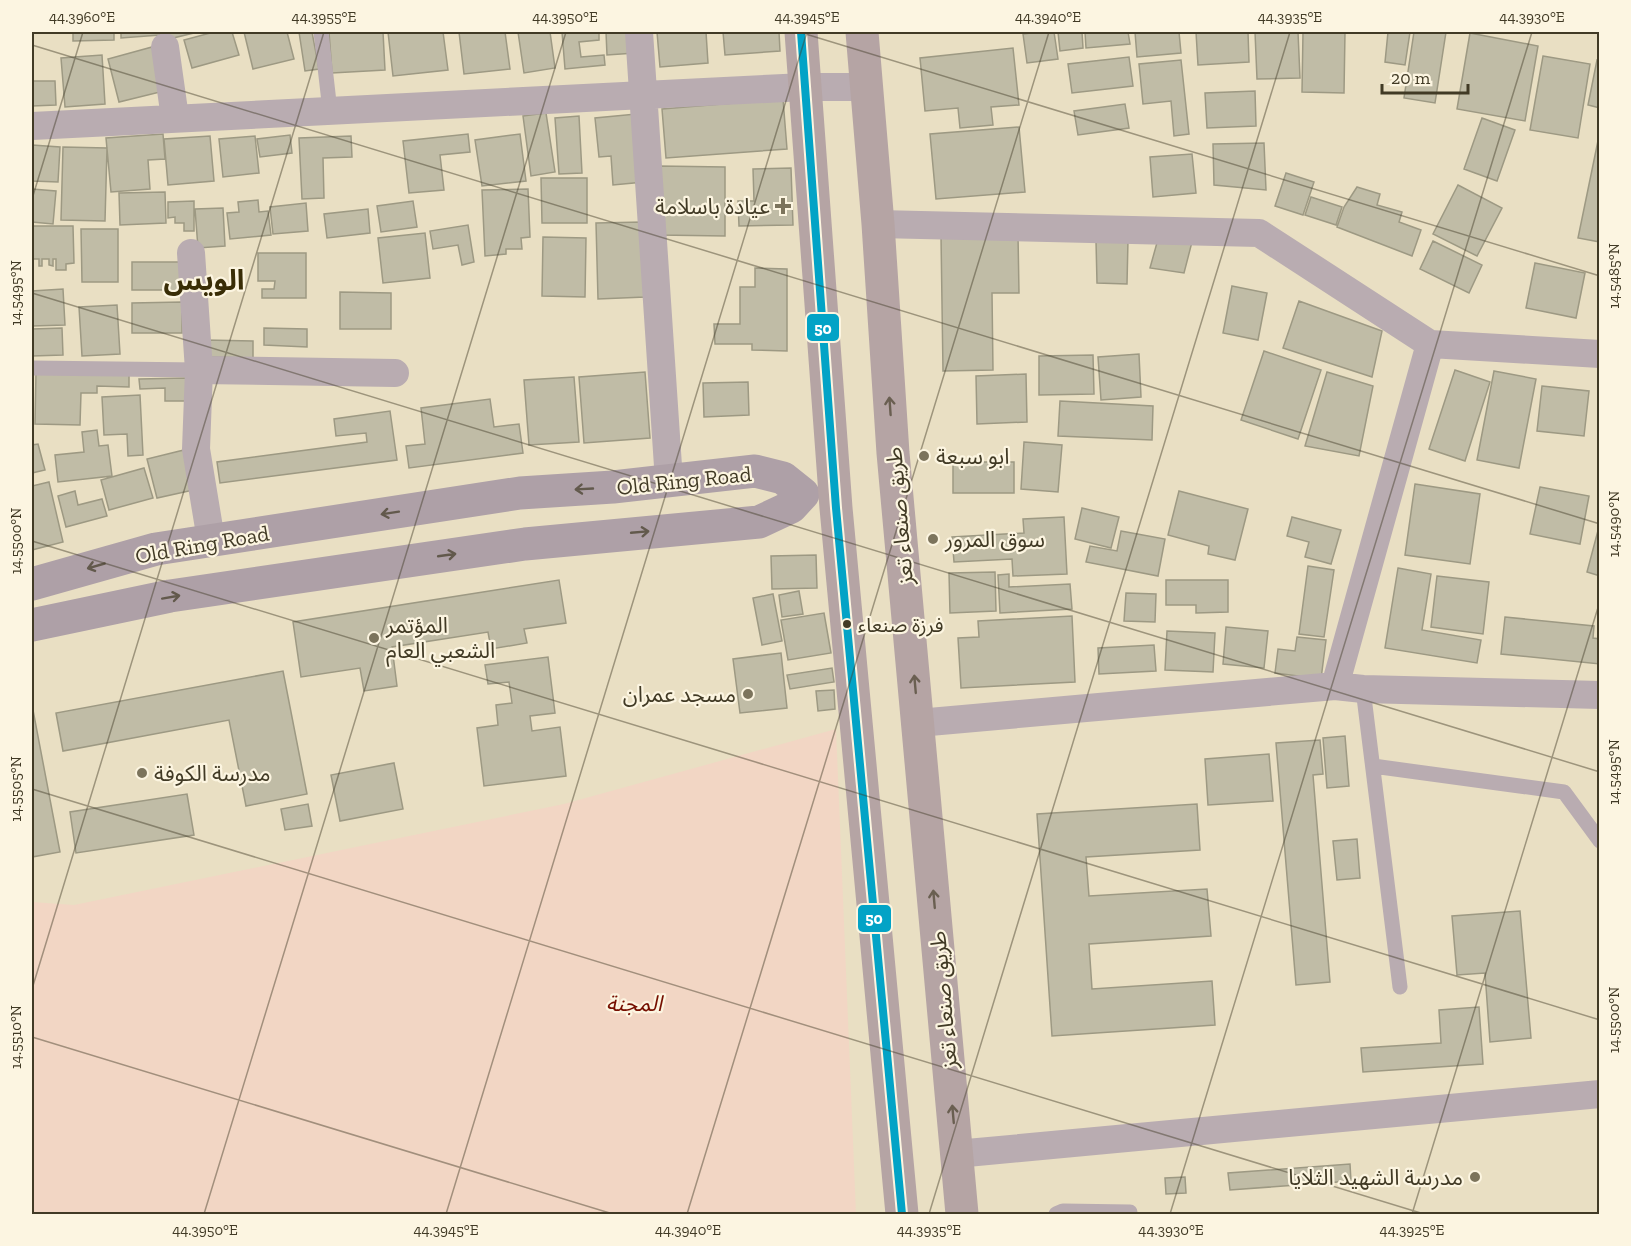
<svg xmlns="http://www.w3.org/2000/svg" width="1631" height="1246" font-family="'Zilla Slab','Noto Sans Arabic',serif">
  <style>
    .green { fill: #f2d6c4 }
    .building { fill: #c0bca6; stroke: #9d9983; stroke-width: 1.5 }
    .lines { fill: none; stroke-linecap: round; stroke-linejoin: round }
    .lane { stroke: #b9acb1; stroke-width: 15 }
    .street { stroke: #b9acb1; stroke-width: 28 }
    .secondary { stroke: #aea0a7; stroke-width: 33 }
    .highway { stroke: #b5a4a4; stroke-width: 33 }
    .bus-1-casing { stroke: #fcf5e1; stroke-width: 12 }
    .bus-1 { stroke: #03a3c6; stroke-width: 8 }
    .oneway { stroke: #6a5f51 }
    .oneway2 { stroke: #62594c }
    .ticks { fill: none; stroke: #413a25; stroke-width: 1.5; stroke-opacity: 0.45 }
    .poi-dot { fill: #7c745c; stroke: #fcf5e1; stroke-width: 2 }
    .bus-dot { fill: #413a25; stroke: #fcf5e1; stroke-width: 2 }
    .labels { text-anchor: middle; stroke-width: 4.5; stroke-linejoin: round; paint-order: stroke }
    .bus-label { font-size: 20px; fill: #413a25; stroke: #fcf5e1; text-anchor: start }
    .poi-label { font-size: 22px; fill: #413a25; stroke: #fcf5e1; text-anchor: start }
    .street-label { font-size: 22px; fill: #413a25; stroke: #fcf5e1 }
    .park-label { font-size: 22px; font-style: italic; fill: #760f00; stroke: #fcf5e1 }
    .district-label { font-size: 28px; font-weight: bold; fill: #392d06; stroke: #fcf5e1 }
    .line-badge { stroke: #fcf5e1; stroke-width: 2 }
    .badge-label { font-size: 16px; text-anchor: middle; font-weight: bold; fill: #fff }
    .neatline { fill: none; stroke: #413a25; stroke-width: 2 }
    .ticks-label { font-size: 15px; text-anchor: middle; fill: #413a25 }
  </style>
  <rect width="100%" height="100%" fill="#e9dfc3"/>
  <path class="green" d="M836,729L856,1214H32V902L74,905L564,804Z"/>
  <path class="building" d="M73,32H114V40L73,41Z
    M121,32H160V35L121,38Z
    M167,32H198L169,39Z
    M214,32H232L239,55L192,68L184,40Z
    M244,32H287L294,59L253,69Z
    M299,32H312L319,69L305,71Z
    M329,32H383L385,70L332,73Z
    M388,32H443L448,70L393,76Z
    M459,32H505L510,69L464,74Z
    M518,32H550L555,68L524,73Z
    M562,32H599V40L579,42L581,57L604,55L605,65L565,69Z
    M606,32H633L635,53L607,55Z
    M657,32H706L708,63L660,67Z
    M723,32H779L780,51L725,55Z
    M1039,32H1054L1058,59L1027,63L1023,34Z
    M1058,32H1082L1083,48L1060,51Z
    M1085,32H1128L1130,44L1086,48Z
    M1135,32H1179L1181,53L1137,57Z
    M1196,32H1248L1249,62L1198,65Z
    M1255,32H1298L1300,78L1257,79Z
    M1303,32H1345L1344,93L1302,92Z
    M1388,32H1410L1405,65L1385,62Z
    M1414,32H1446L1435,103L1404,98Z
    M1470,33L1538,46L1525,121L1457,109Z
    M152,47L164,91L119,102L108,59Z
    M1013,48L1019,105L991,107L993,125L960,128L958,108L925,111L920,58Z
    M102,55L105,104L65,107L61,58Z
    M1543,56L1590,64L1578,138L1530,130Z
    M1129,57L1133,86L1072,93L1068,64Z
    M1181,60L1189,134L1174,136L1171,101L1143,104L1139,64Z
    M1597,60L1600,61V108L1588,105Z
    M32,81H55L56,105L32,106Z
    M1255,91L1256,126L1207,128L1205,93Z
    M783,99L787,149L666,158L662,109Z
    M1125,104L1129,128L1078,135L1074,111Z
    M546,113L555,172L531,176L523,116Z
    M636,114L644,182L613,185L611,156L599,157L595,118Z
    M579,116L582,173L559,174L555,118Z
    M1482,118L1515,130L1497,181L1464,169Z
    M1019,127L1025,192L936,199L930,134Z
    M1600,131V242L1578,238Z
    M163,134L165,159L148,160L150,189L111,192L106,138Z
    M468,134L470,152L440,155L444,190L409,193L403,141Z
    M520,134L526,181L482,186L475,140Z
    M290,135L292,153L260,157L257,139Z
    M210,136L214,181L168,185L164,139Z
    M255,136L259,173L223,177L219,139Z
    M351,136L352,157L323,158L324,198L302,199L299,138Z
    M1264,143L1266,190L1214,185L1213,144Z
    M32,145L60,147L58,182L32,181Z
    M63,147L107,148L105,221L61,220Z
    M1192,154L1196,193L1153,197L1150,157Z
    M659,166L725,167V236L659,235Z
    M791,168L793,225L739,226L738,201H754L753,169Z
    M1286,173L1314,182L1303,215L1275,206Z
    M541,178H587V223H542Z
    M1458,185L1502,208L1477,256L1433,234Z
    M1357,187L1380,194L1377,205L1402,212L1399,222L1421,230L1412,256L1337,227L1344,207Z
    M32,189L56,191L53,224L32,222Z
    M528,189L530,237L521,238L522,249H506V254L485,256L482,190Z
    M165,192L166,223L120,225L119,193Z
    M1311,197L1342,207L1336,225L1305,215Z
    M258,200L259,212L268,211L271,235L230,239L227,213L239,212L238,202Z
    M194,201V231H184V223H175V217L168,218V202Z
    M413,201L417,227L381,232L377,206Z
    M306,203L308,231L273,234L270,207Z
    M223,208L225,246L198,248L195,209Z
    M368,209L370,233L327,238L324,214Z
    M643,222L645,297L598,299L596,223Z
    M468,225L474,262L462,265L458,245L433,249L430,231Z
    M32,226H73L74,263L66,264V270H56V259H53V266L49,265V259H42V266H39V259H32Z
    M81,229H118V282H82Z
    M425,233L430,278L383,283L378,238Z
    M1018,235L1019,293H992L993,370L943,371L941,236Z
    M543,237L586,238L585,297L542,296Z
    M1158,239L1192,242L1184,273L1150,268Z
    M1128,240L1127,284L1097,283L1096,241Z
    M1433,241L1482,265L1469,293L1420,269Z
    M258,253H306V298H262V289H274L275,281H258Z
    M132,262H180L181,290H132Z
    M1535,263L1585,273L1576,318L1526,308Z
    M755,268L787,269V351L752,350V344H715L714,324H740V287H755Z
    M1232,286L1267,293L1258,340L1223,333Z
    M63,289L65,325L32,326V291Z
    M340,292L391,293V329H340Z
    M1299,301L1382,331L1372,377L1283,348Z
    M182,302V333H132V303Z
    M117,305L120,354L82,356L79,307Z
    M62,328L63,355L32,356V329Z
    M264,328L307,329V347L264,345Z
    M205,340L253,341V358L204,357Z
    M1264,351L1321,370L1298,439L1241,420Z
    M1139,354L1141,397L1101,400L1098,357Z
    M1093,355L1094,394L1039,395V356Z
    M1455,370L1490,382L1465,461L1429,449Z
    M1494,371L1536,379L1519,468L1477,460Z
    M36,372L129,374V387L97,386V393H81L80,425L35,424Z
    M645,372L650,438L584,443L579,377Z
    M1327,372L1373,386L1359,456L1305,446Z
    M1026,374L1027,422L977,424L976,376Z
    M574,377L579,442L529,445L524,380Z
    M186,378L187,401H165V388L140,389L139,379Z
    M748,382L749,415L704,417L703,383Z
    M1542,386L1589,391L1584,436L1537,431Z
    M140,395L143,455L128,456L127,434L104,435L102,397Z
    M490,399L494,427L519,424L523,453L409,468L406,446L425,444L421,408Z
    M1060,401L1153,406L1152,440L1058,436Z
    M390,411L397,460L220,483L217,462L367,442L366,433L336,436L334,419Z
    M97,430L99,446L108,445L112,476L58,482L55,455L84,452L82,432Z
    M1024,442L1062,445L1058,492L1021,489Z
    M38,444L45,470L32,473V445Z
    M188,449L198,489L157,498L147,459Z
    M953,462H1014V493H953Z
    M144,468L153,498L109,510L101,480Z
    M49,482L63,542L32,550V486Z
    M1415,484L1480,494L1470,564L1405,555Z
    M1540,487L1589,496L1580,544L1530,534Z
    M75,491L78,505L102,499L107,516L66,527L58,496Z
    M1179,491L1248,509L1235,560L1208,554L1209,546L1168,535Z
    M1082,508L1119,517L1111,548L1075,539Z
    M1064,517L1067,574L1013,576L1012,559L954,562L952,537L1024,533L1023,519Z
    M1292,517L1341,530L1331,564L1305,557L1309,542L1287,536Z
    M1600,523V576L1587,572Z
    M1121,531L1165,539L1158,576L1086,562L1090,546L1117,551Z
    M816,555L817,588L772,589L771,556Z
    M1308,566L1334,570L1324,637L1299,634Z
    M1398,568L1431,574L1422,630L1481,640L1477,663L1385,648Z
    M995,572L996,611L950,613L949,573Z
    M1009,574V587L1070,584L1072,609L1000,613L998,575Z
    M1437,576L1489,582L1483,634L1431,627Z
    M559,580L566,623L524,629L527,643L491,649L488,632L392,647L397,686L364,691L360,668L301,677L293,622Z
    M1166,580H1228V612L1196,613V605H1166Z
    M799,591L803,614L782,617L779,595Z
    M1126,593L1156,594L1155,622L1124,621Z
    M773,594L782,641L762,645L753,598Z
    M824,613L831,653L788,660L781,620Z
    M1072,616L1075,682L961,688L958,638L979,637L978,621Z
    M1505,617L1594,626L1593,638L1600,639V664L1501,654Z
    M1226,627L1268,631L1264,668L1223,664Z
    M1167,631L1215,633L1213,672L1165,670Z
    M1297,637L1326,640L1321,679L1275,673L1278,649L1295,651Z
    M1154,645L1156,671L1099,674L1098,648Z
    M781,653L787,708L740,713L733,659Z
    M548,657L555,713L530,716L532,731L560,727L566,776L484,786L477,728L498,725L496,705L512,703L509,682L488,684L485,665Z
    M832,668L834,682L790,689L787,675Z
    M283,671L307,794L246,806L229,720L63,751L56,713Z
    M834,690L835,709L818,711L816,691Z
    M32,710H33L60,852L32,857Z
    M1345,736L1349,786L1327,788L1323,738Z
    M1320,740L1323,774L1313,775L1330,982L1296,985L1276,743Z
    M1269,754L1273,801L1208,805L1205,759Z
    M394,763L403,809L340,821L331,775Z
    M187,794L194,835L76,853L70,812Z
    M308,804L312,826L285,830L281,809Z
    M1197,804L1200,850L1086,857L1089,896L1207,889L1211,936L1089,944L1092,989L1212,981L1215,1025L1052,1036L1037,814Z
    M1357,839L1360,878L1337,880L1333,841Z
    M1520,911L1531,1038L1490,1042L1485,973L1457,975L1452,916Z
    M1479,1007L1483,1064L1363,1072L1361,1048L1441,1043L1439,1010Z
    M1350,1164L1351,1181L1230,1190L1228,1173Z
    M1185,1177L1186,1193L1166,1194L1165,1178Z"/>
  <g class="lines">
    <path class="lane" d="M321,32L330,111
      M32,368L199,370
      M1363,689L1400,987
      M1373,766L1564,792L1600,841
      M1056,1214L1063,1211L1130,1212"/>
    <path class="street" d="M639,32L669,481
      M165,47L175,118
      M32,126L644,95L805,87H867
      M878,224L1259,233L1430,344L1600,354
      M191,253L199,370L196,449L211,540
      M199,370L395,373
      M1335,686L1430,344
      M918,723L1335,686L1363,689L1600,695
      M956,1154L1600,1094"/>
    <path class="secondary" d="M32,584L156,549L520,493L613,487L755,471L783,478L803,494
      M32,625L170,596L525,544L759,522L791,507L803,494"/>
    <path class="highway" d="M801,32L836,508L902,1214
      M862,32L878,224L893,453L962,1214"/>
    <g class="bus-1-casing">
      <path id="bus-1" d="M801,32L836,508L902,1214"/>
    </g>
    <use href="#bus-1" class="bus-1"/>
  </g>
  <defs><path id="oneway-shaft" d="M-6 0H5M1.5-3L5.5 0L1.5 3" fill="none" stroke-width="1.6" stroke-linecap="round" stroke-linejoin="round" transform="scale(1.5)"/></defs>
  <g class="oneway">
    <use href="#oneway-shaft" transform="translate(890 406) rotate(-94)"/>
    <use href="#oneway-shaft" transform="translate(915 684) rotate(-95)"/>
    <use href="#oneway-shaft" transform="translate(934 899) rotate(-95)"/>
    <use href="#oneway-shaft" transform="translate(953 1114) rotate(-95)"/>
  </g>
  <g class="oneway2">
    <use href="#oneway-shaft" transform="translate(584 489) rotate(177)"/>
    <use href="#oneway-shaft" transform="translate(390 513) rotate(171)"/>
    <use href="#oneway-shaft" transform="translate(640 532) rotate(-5)"/>
    <use href="#oneway-shaft" transform="translate(447 555) rotate(-8)"/>
    <use href="#oneway-shaft" transform="translate(96 566) rotate(164)"/>
    <use href="#oneway-shaft" transform="translate(171 597) rotate(-10)"/>
  </g>
  <path class="ticks" d="M799,32L1600,276M32,45L1600,524M32,199L83,32M32,293L1600,772M32,541L1600,1020M32,789L1424,1214M32,989L324,32M32,1037L613,1214M204,1214L566,32M446,1214L807,32M687,1214L1049,32M929,1214L1290,32M1170,1214L1532,32M1412,1214L1600,601"/>
  <g class="poi-dot">
    <path d="M780 197h6v6h6v6h-6v6h-6v-6h-6v-6h6z"/>
    <circle cx="924" cy="456" r="6"/>
    <circle cx="933" cy="539" r="6"/>
    <circle cx="374" cy="638" r="6"/>
    <circle cx="748" cy="694" r="6"/>
    <circle cx="142" cy="773" r="6"/>
    <circle cx="1475" cy="1177" r="6"/>
  </g>
  <circle class="bus-dot" cx="847" cy="624" r="5"/>
  <g class="labels">
    <g class="bus-label">
      <text x="858" y="632">فرزة صنعاء</text>
    </g>
    <g class="poi-label">
      <text x="770" y="214" text-anchor="end">عيادة باسلامة</text>
      <text x="936" y="464">ابو سبعة</text>
      <text x="945" y="547">سوق المرور</text>
      <text x="386" y="633">المؤتمر<tspan x="386" dy="25">الشعبي العام</tspan></text>
      <text x="736" y="702" text-anchor="end">مسجد عمران</text>
      <text x="154" y="781">مدرسة الكوفة</text>
      <text x="1463" y="1185" text-anchor="end">مدرسة الشهيد الثلايا</text>
    </g>
    <g class="street-label">
      <text transform="translate(684 480) rotate(-6)" y="8">Old Ring Road</text>
      <text transform="translate(899 516) rotate(-95)" y="8">طريق صنعاء تعز</text>
      <text transform="translate(202 544) rotate(-10)" y="8">Old Ring Road</text>
      <text transform="translate(943 1000) rotate(-95)" y="8">طريق صنعاء تعز</text>
    </g>
    <g class="park-label">
      <text x="634" y="1011">المجنة</text>
    </g>
    <g class="district-label">
      <text x="204" y="290">الويس</text>
    </g>
  </g>
  <g class="line-badge">
    <rect x="806" y="313" width="34" height="29" rx="6" fill="#03a3c6"/>
    <rect x="857" y="904" width="35" height="29" rx="6" fill="#03a3c6"/>
  </g>
  <g class="badge-label">
    <text x="823" y="334">50</text>
    <text x="874" y="924">50</text>
  </g>
  <rect width="1631" height="1246" fill="none" stroke="#fcf5e1" stroke-width="66"/>
  <path d="M1382 84v9h86v-9" fill="none" stroke="#413a25" stroke-width="3"/>
  <text x="1391" y="84" font-size="18" fill="#413a25" stroke="#fcf5e1" stroke-width="4.5" paint-order="stroke">20 m</text>
  <rect x="33" y="33" width="1565" height="1180" class="neatline"/>
  <g class="ticks-label">
    <text x="82" y="22">44.3960°E</text>
    <text x="324" y="22">44.3955°E</text>
    <text x="565" y="22">44.3950°E</text>
    <text x="807" y="22">44.3945°E</text>
    <text x="1048" y="22">44.3940°E</text>
    <text x="1290" y="22">44.3935°E</text>
    <text x="1532" y="22">44.3930°E</text>
    <text transform="translate(1614 276) rotate(-90)" y="5">14.5485°N</text>
    <text transform="translate(16 293) rotate(-90)" y="5">14.5495°N</text>
    <text transform="translate(1614 524) rotate(-90)" y="5">14.5490°N</text>
    <text transform="translate(16 541) rotate(-90)" y="5">14.5500°N</text>
    <text transform="translate(1614 772) rotate(-90)" y="5">14.5495°N</text>
    <text transform="translate(16 789) rotate(-90)" y="5">14.5505°N</text>
    <text transform="translate(1614 1020) rotate(-90)" y="5">14.5500°N</text>
    <text transform="translate(16 1037) rotate(-90)" y="5">14.5510°N</text>
    <text x="205" y="1235">44.3950°E</text>
    <text x="446" y="1235">44.3945°E</text>
    <text x="688" y="1235">44.3940°E</text>
    <text x="929" y="1235">44.3935°E</text>
    <text x="1171" y="1235">44.3930°E</text>
    <text x="1412" y="1235">44.3925°E</text>
  </g>
</svg>
